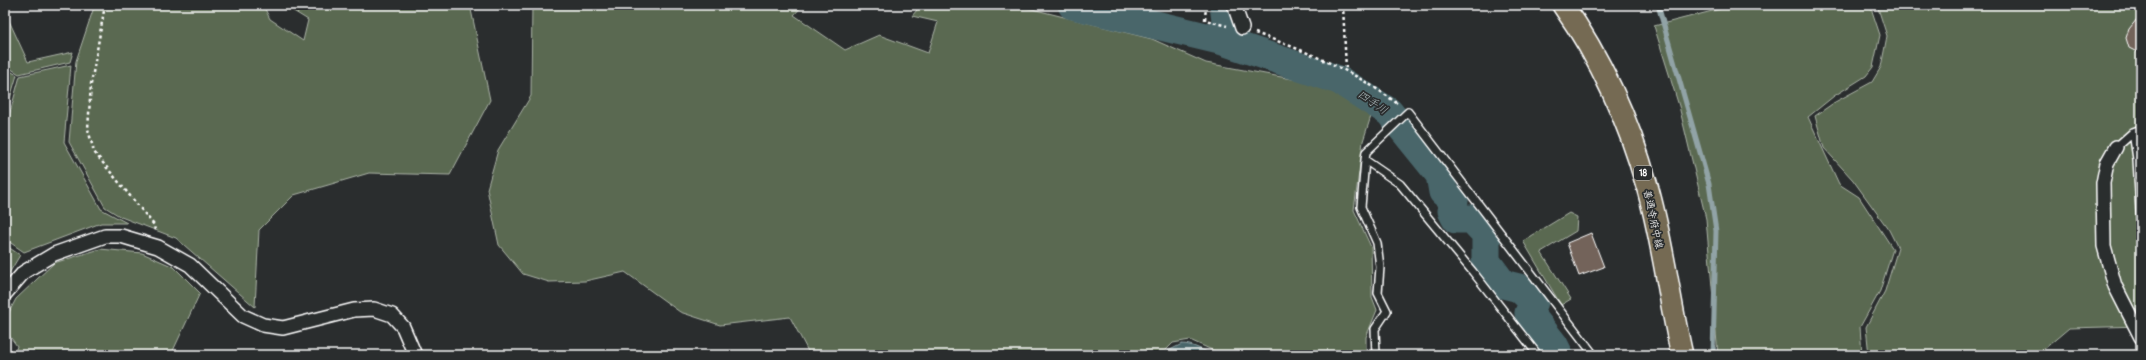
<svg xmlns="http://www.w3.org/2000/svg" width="2146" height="360" font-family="Pangolin,'Klee One',sans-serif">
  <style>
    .green { fill: #5a6951; stroke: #acb4a8 }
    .water { fill: #48666b; stroke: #91a3a6 }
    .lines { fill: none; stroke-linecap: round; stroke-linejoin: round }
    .stream { stroke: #91a3a6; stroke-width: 5 }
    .river { stroke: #48666b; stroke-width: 29 }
    .building { fill: #73635a; stroke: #fff }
    .lane-casing { stroke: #fff; stroke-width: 10 }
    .street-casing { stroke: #fff; stroke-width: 16 }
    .primary-casing { stroke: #fff; stroke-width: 24 }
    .path { stroke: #fff; stroke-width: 2.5; stroke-dasharray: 3 3; stroke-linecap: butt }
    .lane { stroke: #2a2d2e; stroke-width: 7 }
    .street { stroke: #2a2d2e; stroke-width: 13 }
    .primary { stroke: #746b52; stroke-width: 21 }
    .labels { text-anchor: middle; stroke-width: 3.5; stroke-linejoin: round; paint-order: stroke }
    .shield { fill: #2a2d2e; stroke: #bfc0c0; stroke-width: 1 }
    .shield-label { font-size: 9px; font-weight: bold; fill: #fff }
    .street-label { font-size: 10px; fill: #fff; stroke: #2a2d2e }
    .water-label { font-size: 11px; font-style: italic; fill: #adbabc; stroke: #2a2d2e }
  </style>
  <rect width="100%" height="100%" fill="#2a2d2e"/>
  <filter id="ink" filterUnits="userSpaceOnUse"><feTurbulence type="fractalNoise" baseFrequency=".025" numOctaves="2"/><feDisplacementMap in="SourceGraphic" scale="8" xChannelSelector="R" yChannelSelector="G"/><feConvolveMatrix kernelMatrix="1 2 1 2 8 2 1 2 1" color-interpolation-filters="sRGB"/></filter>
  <g filter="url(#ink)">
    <path class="green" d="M100,5H263L270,19L303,41L308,20L287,7V5H470L490,100L450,175L369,173L294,195L259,230L255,307L176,238L121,217L105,207L69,142L76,61L93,10Z
      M532,5H803L794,15L845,50L879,35L928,53L938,22L912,16L921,5H1016L1152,39L1206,63L1335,87L1373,110L1363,141L1354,210L1371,247L1372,297L1377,310L1366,337V355H1223L1190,340L1173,343L1161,355H810L790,317L720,325L680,312L625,272L585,281L549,282L523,274L499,245L487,189L498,150L531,96Z
      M1720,5H1870L1880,35L1873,67L1866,76L1834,96L1808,117L1839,184L1859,197L1893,249L1880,291L1860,327L1862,355H1718L1706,219L1679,106L1654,26L1720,9Z
      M1877,5H2141V326L2069,328L2037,355H1869L1866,327L1885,291L1898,248L1889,230L1853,180L1824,148L1815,116L1835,102L1872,82L1881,67L1887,36Z
      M5,12L28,62L73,52L70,62L19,74L5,65Z
      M71,65L64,142L101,209L127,223H101L24,252L5,239V122L9,116L20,76Z
      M5,68L17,75L5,115Z
      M1569,213L1577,217L1576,231L1541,252L1571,299L1561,305L1523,241Z
      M5,245L20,255L5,280Z
      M100,249L142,253L174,267L200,293L171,355H14L17,346L5,330V320L16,299L54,263Z"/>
    <path class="water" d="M1182,344C1193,344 1203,351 1215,355H1164L1168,351Z"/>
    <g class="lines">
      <path class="stream" d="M1658,5L1709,184L1716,231L1713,355"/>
      <path class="river" d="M1072,5L1223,41L1339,80L1389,112L1440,175L1443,192L1454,201L1452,211L1456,219H1472L1486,234V261L1503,284L1519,288L1534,302L1529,313L1554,345L1559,355
        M1223,41L1226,20L1224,5"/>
    </g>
    <path class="building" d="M2141,14V54L2129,48L2126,38L2129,29Z
      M1591,233L1604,267L1579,276L1567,243Z"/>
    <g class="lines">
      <g class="lane-casing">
        <path id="lane" d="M2133,132L2137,159L2141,228
          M2116,147L2133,132L2141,129
          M1365,160L1361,207L1377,243L1380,267L1378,293L1387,311L1375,329L1376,355
          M1538,355L1473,272L1400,184L1365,160L1366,152L1408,112L1594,355"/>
      </g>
      <g class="street-casing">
        <path id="street" d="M1234,5L1242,28
          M2116,147L2107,163L2103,183L2104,246L2115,286L2141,337
          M5,294L24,272L54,254L105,236H121L158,247L190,265L243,316L263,325L283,328L354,310L374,309L392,315L403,327L415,355"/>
      </g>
      <g class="primary-casing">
        <path id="primary" d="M1563,5C1601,59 1629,122 1647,186C1663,241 1669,299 1682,355"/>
      </g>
      <path class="path" d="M105,5L91,84L88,129L94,152L154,225L155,231
        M1206,5L1205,20L1227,26
        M1343,5L1346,70
        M1255,33C1306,51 1356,71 1399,105"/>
      <use href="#lane" class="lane"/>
      <use href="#street" class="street"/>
      <use href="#primary" class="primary"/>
    </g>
  </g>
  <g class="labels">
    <rect class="shield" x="1634" y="166" width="18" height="14" rx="3"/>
    <g class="shield-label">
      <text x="1643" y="176">18</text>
    </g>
    <g class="street-label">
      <text transform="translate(1654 219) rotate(78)" y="4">善通寺府中線</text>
    </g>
    <g class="water-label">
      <text transform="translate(1373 102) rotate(34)" y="4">四手川</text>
    </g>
  </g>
  <rect width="2146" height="360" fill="none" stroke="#2a2d2e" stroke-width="20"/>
  <rect x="10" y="10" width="2126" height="340" fill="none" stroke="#fff" stroke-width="1.5" filter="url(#ink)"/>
</svg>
